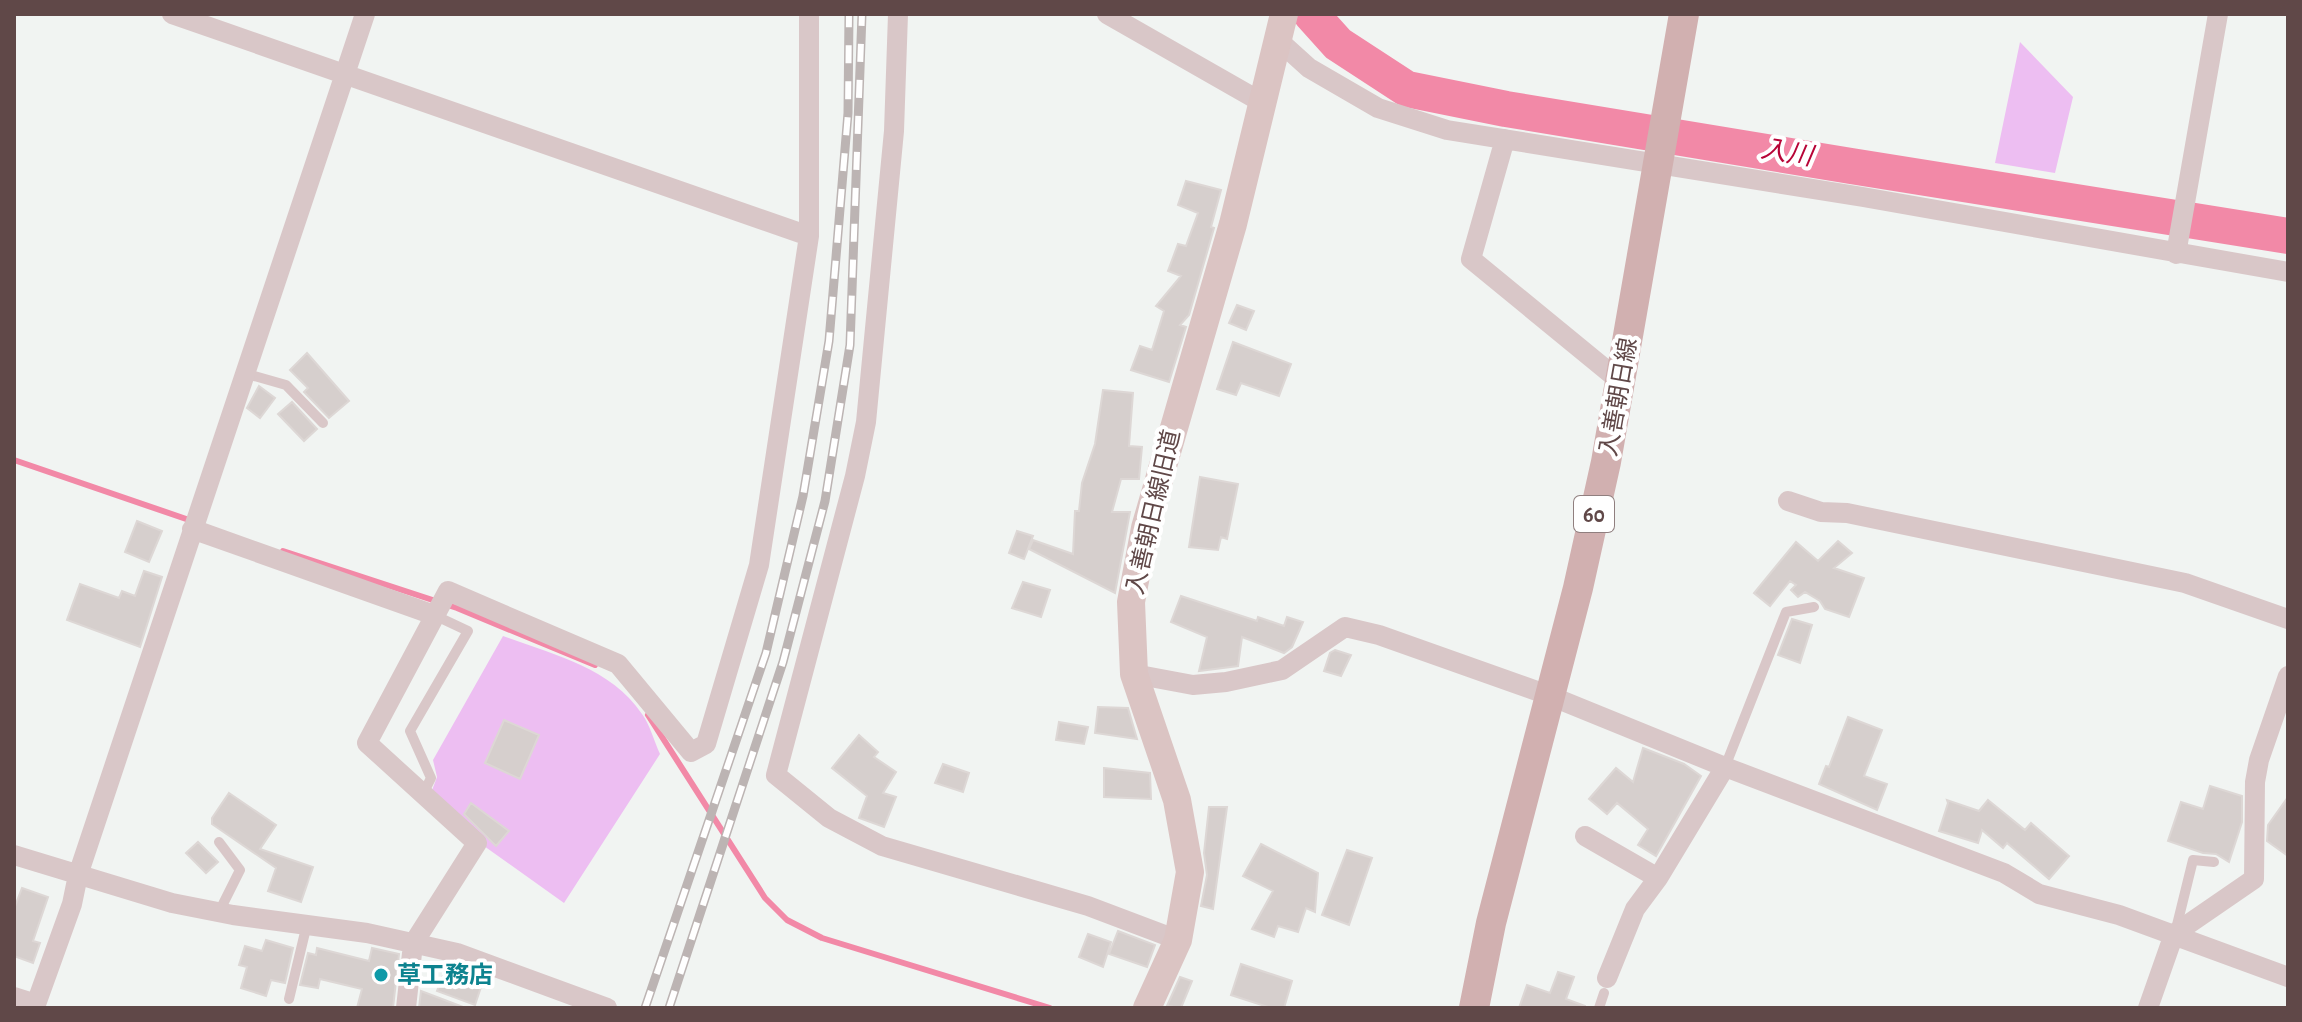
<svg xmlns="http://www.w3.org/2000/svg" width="2302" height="1022" font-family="'Alegreya Sans','Noto Sans JP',sans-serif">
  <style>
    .green { fill: #edbef2 }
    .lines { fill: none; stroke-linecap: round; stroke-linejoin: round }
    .stream { stroke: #f289a7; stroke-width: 6 }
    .river { stroke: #f289a7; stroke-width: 36 }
    .building { fill: #d6cfcd; stroke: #ddd7d5; stroke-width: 2 }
    .lane { stroke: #d9c7c8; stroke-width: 10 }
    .street { stroke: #d9c7c8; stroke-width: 20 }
    .secondary { stroke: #dbc4c3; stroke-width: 28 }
    .primary { stroke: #d1b0b0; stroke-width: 30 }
    .rail-casing { stroke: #bcb4b3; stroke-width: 9 }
    .rail { stroke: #fff; stroke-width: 6; stroke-dasharray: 18; stroke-linecap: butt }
    .culture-dot { fill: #0f9aa8; stroke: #fff; stroke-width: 3 }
    .labels { text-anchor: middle; stroke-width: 8; stroke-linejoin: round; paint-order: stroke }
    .shield { fill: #fff; stroke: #907f7f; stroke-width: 2 }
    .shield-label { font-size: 22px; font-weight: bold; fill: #604848 }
    .street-label { font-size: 24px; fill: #604848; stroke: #fff }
    .culture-label { font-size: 24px; font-weight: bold; fill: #0d838f; stroke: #fff; text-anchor: start }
    .water-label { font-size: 26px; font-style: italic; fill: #b70437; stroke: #fff }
  </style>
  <rect width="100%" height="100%" fill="#f1f4f2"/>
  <path class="green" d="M2020,42L2073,97L2055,173L1995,163Z
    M503,636C553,655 610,667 642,714C650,725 654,741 660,754L564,903L484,846L431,793L437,777L433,760Z"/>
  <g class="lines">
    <path class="stream" d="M14,460L192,521
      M283,551L457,608L595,665
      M648,715L765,898L787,920L822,938L1050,1008"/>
    <path class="river" d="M1311,14L1338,44L1407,89L1506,109L1851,166L2288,236"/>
  </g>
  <path class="building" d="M1186,181L1221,190L1211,227L1214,228L1189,315L1180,325L1186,327L1169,382L1131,370L1140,346L1152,350L1164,311L1156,306L1181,276L1168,271L1178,244L1186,246L1198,213L1178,205Z
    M1237,305L1254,311L1246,330L1229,323Z
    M1233,342L1291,364L1279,396L1241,383L1236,395L1217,389Z
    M307,353L349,401L329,418L304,392L308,388L290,370Z
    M259,386L275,398L260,418L247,408Z
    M1103,390L1133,393L1129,446L1142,447L1139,479H1121L1112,512H1130L1115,593L1029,549L1033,540L1073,554L1075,511H1079L1082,483L1095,444Z
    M292,402L317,429L304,441L278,414Z
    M1200,477L1238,484L1227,539L1221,537L1218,550L1189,547Z
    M137,521L162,531L149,562L125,552Z
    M1017,531L1033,536L1024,559L1009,553Z
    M1838,541L1852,553L1834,568L1864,578L1849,617L1825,609L1820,601L1805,592L1798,597L1791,590L1796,585L1790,581L1770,606L1754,593L1796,542L1818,561Z
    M144,571L162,577L140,647L67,620L80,584L119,598L122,591L135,596Z
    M1023,582L1050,590L1041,617L1012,608Z
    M1181,596L1257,621L1258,617L1284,626L1287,617L1303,622L1292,647L1284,653L1242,637L1238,666L1199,671L1207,637L1171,622Z
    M1792,619L1812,625L1800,663L1778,655Z
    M1335,650L1351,655L1341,676L1324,671L1330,653Z
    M1098,707L1128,708L1137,739L1095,733Z
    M1848,717L1882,730L1864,776L1887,784L1877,810L1819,784L1826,766L1829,767Z
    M504,720L539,735L520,779L485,763Z
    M1059,722L1088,727L1084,744L1056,740Z
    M859,735L878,752L874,757L896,772L883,793L896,797L884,827L859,818L867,796L832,768Z
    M1643,748L1684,764L1701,776L1656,856L1638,845L1648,829L1617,803L1607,814L1589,799L1616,768L1633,782Z
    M943,764L969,773L963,792L935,783Z
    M1104,768L1150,773L1151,799L1104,797Z
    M2210,786L2242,796V822L2229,862L2216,854L2203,853L2168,841L2181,802L2203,809Z
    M229,793L276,825L260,849L313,867L301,902L268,891L276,868L212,824V818Z
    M2288,797V856L2267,841L2268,825Z
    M1988,800L2025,830L2031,823L2069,856L2049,879L2007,843L2003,848L1982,830L1978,843L1939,831L1948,803L1947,800L1979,811Z
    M471,803L509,831L496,846L464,814Z
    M1209,807H1227L1213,909L1201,906L1207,875L1204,853Z
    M198,842L218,862L206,873L186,853Z
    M1261,844L1318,873L1315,912L1306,908L1298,932L1278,926L1274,937L1252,929L1273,891L1243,876Z
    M1347,850L1372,858L1349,925L1322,915Z
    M22,888L48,897L33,941L40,943L33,963L14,956V909Z
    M1118,931L1155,945L1147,967L1109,954Z
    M1088,934L1111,942L1103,967L1079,957Z
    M266,940L293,948L285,983L271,980L266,996L241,988L247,967L239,965L245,946L262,951Z
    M317,948L369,961L372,948L399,954L393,1008H357L362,989L320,979L318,988L300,985L308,953L316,955Z
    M1241,964L1292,981L1284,1008H1271L1231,995Z
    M446,968L483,981L475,1005L437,991Z
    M1558,972L1574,977L1566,999L1585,1006V1008H1519L1527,985L1550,993Z
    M1180,977L1192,981L1181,1008L1167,1006Z
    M421,991L463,1007V1008H419Z"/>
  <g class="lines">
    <path class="lane" d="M244,373L286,385L323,423
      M1725,767L1786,612L1814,607
      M423,794L431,778L410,731L468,631L434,615
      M219,912L240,870L219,842
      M2176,929L2193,860L2214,862
      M289,999L307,924
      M1599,1008L1604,993"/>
    <path class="street" d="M172,14L809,236
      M898,14L894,131L866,422L855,476L776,775L829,818L882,846L1088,906L1178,940
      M1107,14L1263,103
      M1278,40L1309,68L1378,108L1447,130L1863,197L2288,272
      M1505,139L1471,259L1621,382
      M2176,254L2218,14
      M1788,501L1821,512L1847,513L2185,583L2288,619
      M192,529L434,615
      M1134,674L1193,685L1226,682L1282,670L1345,627L1379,635L1548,695L1725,767L2004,873L2039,894L2119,915L2288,977
      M1585,836L1658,878L1725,767
      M14,855L172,903L233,915L367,933L457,953L607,1008
      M1607,978L1635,909L1658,878
      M14,997L36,1004L34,1008
      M36,1004L72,904L78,875L365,14
      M406,1008L413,944L477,843L367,743L448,591L618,664L691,752L706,744L759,565L809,236V14
      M2148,1008L2174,934L2254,879L2255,782L2259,760L2288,676"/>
    <path class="secondary" d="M1147,1008L1178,940L1190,872L1177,800L1134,674L1131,602L1145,528L1233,224L1284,14"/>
    <path class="primary" d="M1474,1008L1491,923L1578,588L1606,462L1684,14"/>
    <g class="rail-casing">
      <path id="rail" d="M645,1008L766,653L803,496L829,341L848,113L849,14
        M669,1008L783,662L825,501L850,345L862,14"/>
    </g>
    <use href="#rail" class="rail"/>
  </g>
  <circle class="culture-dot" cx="381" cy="975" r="8"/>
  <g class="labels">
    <rect class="shield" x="1574" y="496" width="40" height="36" rx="6"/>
    <g class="shield-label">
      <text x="1594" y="522">60</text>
    </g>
    <g class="street-label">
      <text transform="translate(1618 397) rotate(-80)" y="8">入善朝日線</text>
      <text transform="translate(1153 512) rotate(-77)" y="8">入善朝日線旧道</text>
    </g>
    <g class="culture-label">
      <text x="397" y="983">草工務店</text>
    </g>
    <g class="water-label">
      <text transform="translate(1787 152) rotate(9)" y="9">入川</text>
    </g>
  </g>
  <rect width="2302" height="1022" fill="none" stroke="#604848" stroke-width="32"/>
</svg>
